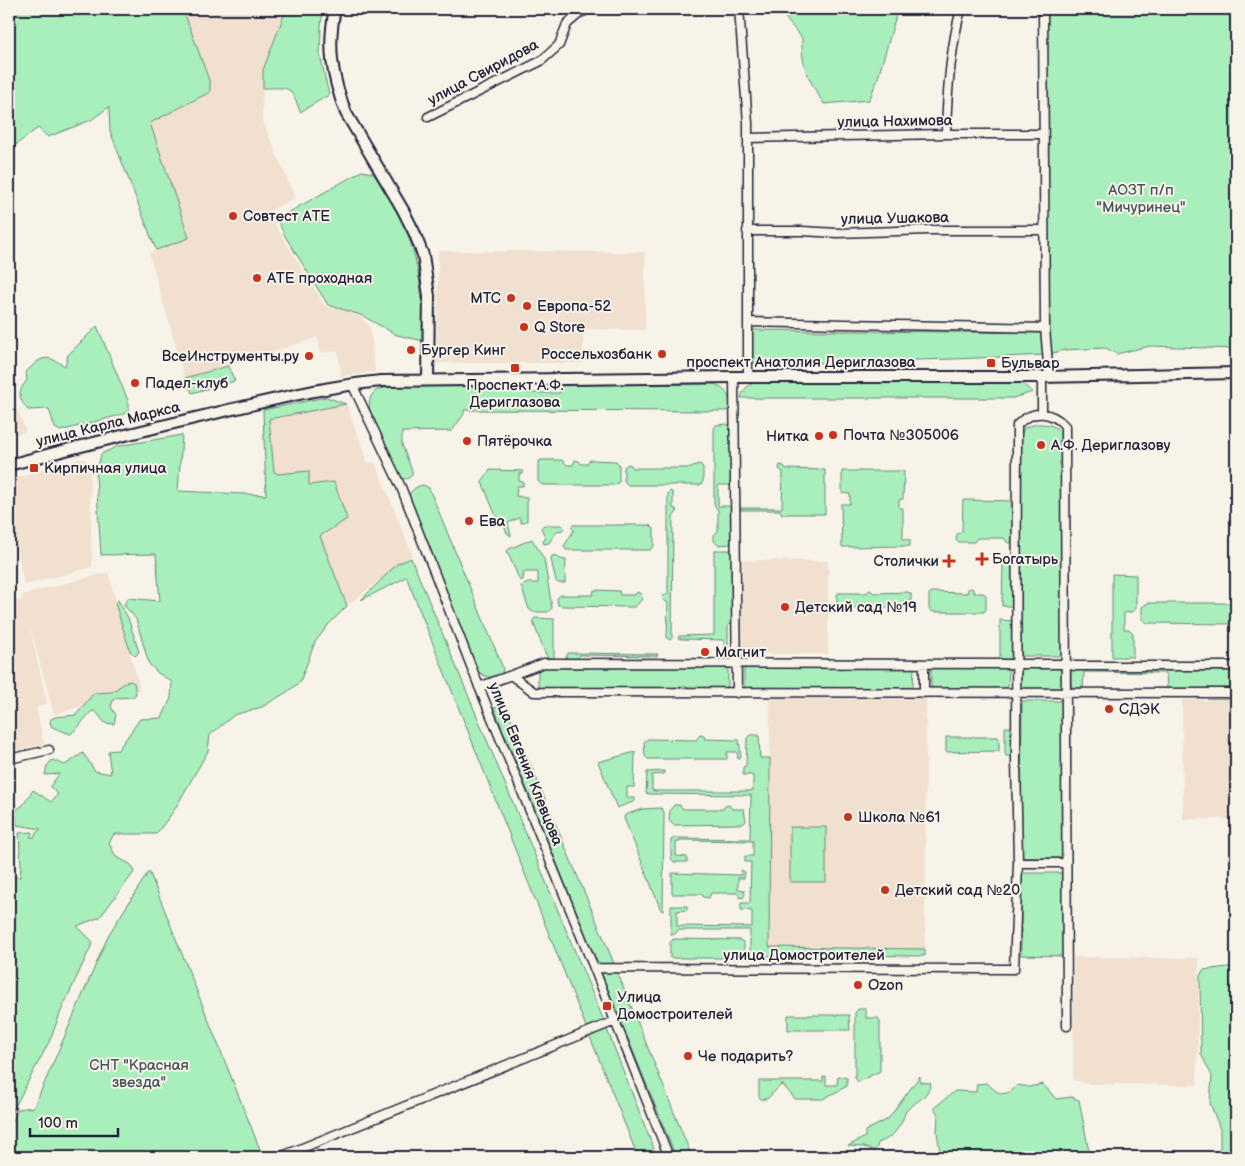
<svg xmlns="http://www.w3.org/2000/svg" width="1245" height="1166" font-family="'Balsamiq Sans',sans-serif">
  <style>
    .built { fill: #f1dfcf }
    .green { fill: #a9efbb; stroke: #66887b }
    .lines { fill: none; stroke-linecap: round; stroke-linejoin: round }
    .minor-casing { stroke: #22223b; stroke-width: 11 }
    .major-casing { stroke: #22223b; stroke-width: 14 }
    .minor { stroke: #f7f3e8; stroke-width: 8 }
    .major { stroke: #f7f3e8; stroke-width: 10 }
    .poi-dot { fill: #c8321e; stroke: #f7f3e8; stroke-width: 2 }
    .labels { text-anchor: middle; stroke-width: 4; stroke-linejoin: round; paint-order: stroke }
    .street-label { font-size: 15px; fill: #22223b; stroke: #f7f3e8 }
    .park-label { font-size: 15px; fill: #44555b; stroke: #f7f3e8 }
    .poi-label { font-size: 15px; fill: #22223b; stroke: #f7f3e8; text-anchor: start }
  </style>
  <rect width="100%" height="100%" fill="#f7f3e8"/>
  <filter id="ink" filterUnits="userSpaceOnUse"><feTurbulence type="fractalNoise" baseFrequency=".02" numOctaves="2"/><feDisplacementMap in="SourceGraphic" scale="10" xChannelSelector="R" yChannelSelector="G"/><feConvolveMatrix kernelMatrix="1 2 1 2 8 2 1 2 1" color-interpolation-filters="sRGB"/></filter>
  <g filter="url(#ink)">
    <path class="built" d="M183,9H291L284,15L263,70L262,119L295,198L267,212L325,306L361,316L370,327L375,372L341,376L338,351L320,353L318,337L273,352L260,351L244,354L246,359L185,378L149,253L188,238L150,123L210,92V83Z
      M438,251L645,252V330L583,329V363H437Z
      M9,389L26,432L9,436Z
      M346,404L368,463L375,462L412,554L347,606L320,536L334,482L309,485V471L278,474L274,473L269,419Z
      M79,459H86L90,473L92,567L24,585L9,510V480Z
      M743,560L828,561V654H742Z
      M108,572L140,690L54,714L28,619L47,703L36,708L44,744L9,753V603L23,600L22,595Z
      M770,698L926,699L925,949L769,947Z
      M1182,700H1234V705H1236V819H1183Z
      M1074,957L1199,958L1197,1085L1090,1084L1073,1080Z"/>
    <path class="green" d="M9,9H183L210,83V92L150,123L189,238L156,250L110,131L109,107L91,120L48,137L38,128L9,150Z
      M292,9H323L321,26L320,55L329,95L300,112C291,84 289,88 263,88V70L284,15Z
      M783,9H898L877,81L869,100L824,104C809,80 801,67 802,38L786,19Z
      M1045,9H1236V349L1150,346L1116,354L1106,348L1064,350L1047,355L954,359L809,363H750L751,330L1047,333Z
      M362,171L373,173C383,189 395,206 403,223C420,261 423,300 424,341L397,335L361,315L328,305L285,236L277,219Z
      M97,326L129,403V410L124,414L60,431L55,428L49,409L28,410C18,397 17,393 27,380L26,372C42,356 45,354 65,366L68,355Z
      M228,366L235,381L192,393L185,378Z
      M759,382H1020L1033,392L1013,398H741C743,389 749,383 759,382Z
      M714,384C725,388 735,400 727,411L464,410V414L452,431L402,432V445L412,471V475C409,478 407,480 402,478C396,475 392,456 388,450C382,437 357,402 377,390C384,387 393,387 401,386L527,385L528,393H560V389L564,385Z
      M326,397L346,404L269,419L274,472L278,474L309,471V485L334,482L347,519L320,536L347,606L329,624L315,642L300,682L287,692L262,707L234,715L210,735L208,751L173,812L156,834H114L109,843L116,857L130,864L135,871L100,917L77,926L93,942L61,1011L50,1040L9,1118V876L20,877L21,866L19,833L33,832L30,837H35V834L41,829L17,825L15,811L23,805L33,790L51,802L58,794L50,787L59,774L45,775L47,766L52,760L65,765L83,753L95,771L111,774L108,751L118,750L140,719L162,718L171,698L172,682L158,673L149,664L136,619L124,605L128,598L160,601L156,554L101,555L96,476L101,454L118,446L182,435L178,491L266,495L263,410Z
      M727,424L731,426V485H718V506H729L733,508V544L718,545L714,541V535L718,531V509L715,507L714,503V429L716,425Z
      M1036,424C1047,424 1056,424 1062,435V656H1021V435L1024,428Z
      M540,460H562L567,465H573L575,460L579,461L581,464H587L590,460L616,461L619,465V482L614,485H542L538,481V464Z
      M628,464L631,465L633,468H692L695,465L700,464L703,467V482L700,485H628L624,481V467Z
      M780,465L784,466L786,469L825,470V514H782L780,510H740V508H782L783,472L779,469Z
      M490,470L523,471V474H519V481L523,482V486H517L516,496L527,498V521L521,523L519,518L508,523L511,536L507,533L503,524L500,526L482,482Z
      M842,471H904L903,499L899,500V508H903V539L910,540V546L842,547L841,504H850V494L842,493Z
      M423,485L429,488L503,668L502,674C492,681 481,676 474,667L408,501C409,491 414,487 423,485Z
      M670,491L673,493V508L676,509L677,512L673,517L672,638L670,640L667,638L668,603L663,600L664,595L668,594V493Z
      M963,500L1013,501L1014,541L1009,543L1007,542L1004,538H977L974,542H958L956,540L957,534L962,532Z
      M544,525H562L564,528L561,531L558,530L549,543L544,544L543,541L546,539L541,528Z
      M573,525H650L654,529V546L650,550H566L564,546L574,530L571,527Z
      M532,539L544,559L552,608L548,612H533L529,609L521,586L528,583H538V572H524L523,580L520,581L507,551L509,549Z
      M716,550H731L733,552L732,624L728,625V657L724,660V640L681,639L678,638L679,636L714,635V553Z
      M556,555L560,559L566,560L565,583H558L556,581L551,559L552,556Z
      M411,558L601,1014L657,1157H638L406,576L403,579L361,600L397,564Z
      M1003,564L1013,565L1014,606H1002Z
      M1112,574L1136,575V609L1131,612L1124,613V629H1129L1133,633V657H1112Z
      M971,588L973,589L974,593H983L986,595V609L984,612H933L929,609V594L931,592L967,593L968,589Z
      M594,590L619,591L620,595H635L637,592L641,594L642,599L635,607L562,606L558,605L557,598L561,595H593Z
      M870,590L874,593L908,592L911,594V601H903V608H840L837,606V595L838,593H866Z
      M118,600L128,618L139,652L135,656L130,651L115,603Z
      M1148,603H1236V624L1147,623L1142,619V607Z
      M535,618L554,619V658H549L546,655L533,622V620Z
      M1000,620L1012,621V659L1002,660L1000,657Z
      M568,653L658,654L657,656L580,655L576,660H570L566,657Z
      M1009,666L1008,689H936L931,686V668L933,667Z
      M542,667H726L728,668V686L723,689H542L538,687V669Z
      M749,667H912L914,668L913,686L908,688L750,689L744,687V669Z
      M1025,667H1060C1063,672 1063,685 1060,689H1023L1021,687V671Z
      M1074,670L1236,671V689H1167L1166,673L1084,672L1083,688H1074L1071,685V672Z
      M131,681L134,683L136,694L133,697L114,698L111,707L116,715L114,724L105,723L96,712L92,711C83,719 80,728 70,734L52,727L50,723L51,719L55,717L76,715L94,693L112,692L126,682Z
      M1022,701H1062V858H1021Z
      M505,704L604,939L692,1157H676L494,708Z
      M1005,727H1012V756H1006L1005,752Z
      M700,735L704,736L705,739L739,740L741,757L738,759L737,752H727V759H648L645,756L644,742L648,739L696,740Z
      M750,735H759L760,758H770L769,947L925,949V956L830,955L829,954H821V956H750V930H678L675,934H671V906H687V910L677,911V926L752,927V911L741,910V903H750L751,862H745V856H753V841L680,840V842H676V856L687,857V862H674L671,858V840L674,838L750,839L751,795L649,794L646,793L647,772L664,771V774L652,775V790L655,791H749L753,790V776L751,775H743V767L746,766L747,738Z
      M946,737H998L999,739V751L946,752Z
      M635,752L634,787H627V798H635V801L617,808L598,762Z
      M674,805H680L683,809H723L725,806L729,805L732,809H744L746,821L743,824H740L673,825L669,820L670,810Z
      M661,808L664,812L663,911L661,910L624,818L625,815L642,809Z
      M790,827H826V882H790Z
      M741,870L745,872L744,878H738V889L744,890L745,894L743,898L739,897L738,893H711L709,898L703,897L702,894H672V873L741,875Z
      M149,871L263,1157H9V1129L18,1109L34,1107L109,934Z
      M1021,873H1062L1063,956L1021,955Z
      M673,939L740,940L744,943V958H670V943Z
      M1236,966V1157H1220V1129L1210,1103L1212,1076L1201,1054L1200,976L1203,970Z
      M858,1009H866V1018H878L880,1021V1071L858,1082L855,1078V1013Z
      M788,1015H849L850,1030H788Z
      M826,1076V1085H837L838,1076L847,1078V1086L823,1099H795L782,1084L767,1099H761L759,1097V1081H823V1077Z
      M920,1076V1082L931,1083C928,1097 918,1100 908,1109C905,1111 904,1116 903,1119C898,1131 890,1139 878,1143L877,1147L874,1151L864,1147L848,1146L865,1137V1131L888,1119Z
      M987,1083C999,1095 1005,1098 1018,1085L1029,1087L1043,1084L1056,1099L1072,1097L1079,1100L1090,1157H941L937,1132L938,1114L934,1108L955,1091L976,1092L977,1084Z"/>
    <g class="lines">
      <g class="minor-casing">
        <path id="minor" d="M739,9L748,123V377
          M1043,9L1045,328L1049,376
          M428,117L541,61L559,45L567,24L580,13L590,9
          M946,134C947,91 950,50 961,9
          M748,138L946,134H1043
          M747,231H802L837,233L929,230H1044
          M748,322L1045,328
          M734,377L737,693
          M1042,377V413
          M352,384L401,487L480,689L594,968L669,1157
          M512,676L534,692L1236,693
          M479,687L544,663L1066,664L1075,666H1236
          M924,693V664
          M9,759L49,750
          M1018,863H1066
          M594,968L1014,969L1018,863L1016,760L1017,425C1032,410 1051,410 1065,426L1067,1026
          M280,1157L615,1021"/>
      </g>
      <g class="major-casing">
        <path id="major" d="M335,9C327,47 332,77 346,113L403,210L414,232L423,255L429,296L428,380
          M9,465C79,446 149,429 220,412C273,400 327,386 381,381L734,377H1042L1236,373"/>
      </g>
      <use href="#minor" class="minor"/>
      <use href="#major" class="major"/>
    </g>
  </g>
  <g class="poi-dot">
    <circle cx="233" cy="216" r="5"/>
    <circle cx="257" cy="278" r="5"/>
    <circle cx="511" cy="298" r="5"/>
    <circle cx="527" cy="306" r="5"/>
    <circle cx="524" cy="327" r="5"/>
    <circle cx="411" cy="350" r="5"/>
    <circle cx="662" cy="354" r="5"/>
    <circle cx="309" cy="356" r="5"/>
    <rect x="986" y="358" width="10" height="10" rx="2.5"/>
    <rect x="510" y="363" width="10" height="10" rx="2.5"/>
    <circle cx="135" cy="383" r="5"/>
    <circle cx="833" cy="435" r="5"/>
    <circle cx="819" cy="436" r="5"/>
    <circle cx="467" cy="441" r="5"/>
    <circle cx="1041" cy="445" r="5"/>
    <rect x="29" y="463" width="10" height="10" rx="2.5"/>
    <circle cx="469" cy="521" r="5"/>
    <path d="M979.5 551.5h5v5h5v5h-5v5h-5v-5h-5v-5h5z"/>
    <path d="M946.5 553.5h5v5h5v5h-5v5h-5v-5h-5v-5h5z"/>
    <circle cx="785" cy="607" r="5"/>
    <circle cx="705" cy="652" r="5"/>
    <circle cx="1109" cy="709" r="5"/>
    <circle cx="848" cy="817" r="5"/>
    <circle cx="885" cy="890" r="5"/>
    <circle cx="858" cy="985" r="5"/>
    <rect x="602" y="1001" width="10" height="10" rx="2.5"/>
    <circle cx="688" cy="1056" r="5"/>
  </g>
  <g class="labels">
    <g class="street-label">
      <text transform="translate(483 72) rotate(-28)" y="5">улица Свиридова</text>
      <text transform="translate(895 121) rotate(-1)" y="5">улица Нахимова</text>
      <text transform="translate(895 218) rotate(-1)" y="5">улица Ушакова</text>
      <text x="801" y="367">проспект Анатолия Дериглазова</text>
      <text transform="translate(108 424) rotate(-14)" y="5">улица Карла Маркса</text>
      <text transform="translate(526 764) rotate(68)" y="5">улица Евгения Клевцова</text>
      <text x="804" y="960">улица Домостроителей</text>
    </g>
    <g class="park-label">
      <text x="1141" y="195">АОЗТ п/п<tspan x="1141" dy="17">"Мичуринец"</tspan></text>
      <text x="139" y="1070">СНТ "Красная<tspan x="139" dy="17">звезда"</tspan></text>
    </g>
    <g class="poi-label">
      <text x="243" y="221">Совтест АТЕ</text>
      <text x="267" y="283">АТЕ проходная</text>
      <text x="501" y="303" text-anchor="end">МТС</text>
      <text x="537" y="311">Европа-52</text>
      <text x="534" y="332">Q Store</text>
      <text x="421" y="355">Бургер Кинг</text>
      <text x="652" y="359" text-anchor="end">Россельхозбанк</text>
      <text x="299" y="361" text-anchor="end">ВсеИнструменты.ру</text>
      <text x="1001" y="368">Бульвар</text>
      <text x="145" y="388">Падел-клуб</text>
      <text x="515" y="390" text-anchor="middle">Проспект А.Ф.<tspan x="515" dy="17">Дериглазова</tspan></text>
      <text x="843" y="440">Почта №305006</text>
      <text x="809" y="441" text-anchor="end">Нитка</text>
      <text x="477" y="446">Пятёрочка</text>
      <text x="1051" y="450">А.Ф. Дериглазову</text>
      <text x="44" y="473">Кирпичная улица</text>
      <text x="479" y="526">Ева</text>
      <text x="992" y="564">Богатырь</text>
      <text x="939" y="566" text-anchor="end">Столички</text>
      <text x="795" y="612">Детский сад №19</text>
      <text x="715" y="657">Магнит</text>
      <text x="1119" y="714">СДЭК</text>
      <text x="858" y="822">Школа №61</text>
      <text x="895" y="895">Детский сад №20</text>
      <text x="868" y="990">Ozon</text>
      <text x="617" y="1002">Улица<tspan x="617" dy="17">Домостроителей</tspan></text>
      <text x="698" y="1061">Че подарить?</text>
    </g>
  </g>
  <rect width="1245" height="1166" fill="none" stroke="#f7f3e8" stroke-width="30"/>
  <rect x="15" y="15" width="1215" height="1136" fill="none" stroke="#22223b" stroke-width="2" filter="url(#ink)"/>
  <path d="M30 1128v8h88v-8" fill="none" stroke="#22223b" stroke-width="2.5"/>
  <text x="38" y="1128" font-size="15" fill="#22223b" stroke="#f7f3e8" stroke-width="4" paint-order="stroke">100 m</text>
</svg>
